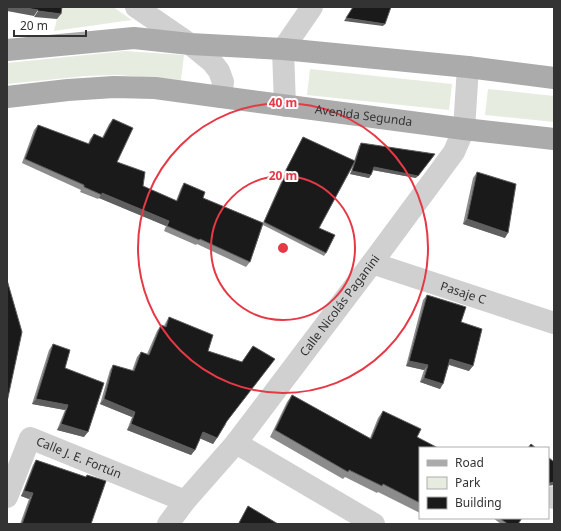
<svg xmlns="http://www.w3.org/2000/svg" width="561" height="531" font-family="'Noto Sans',sans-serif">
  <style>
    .green { fill: #e6ecdf }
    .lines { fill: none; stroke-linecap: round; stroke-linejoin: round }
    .minor { stroke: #d0d0d0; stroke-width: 22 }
    .major { stroke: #ababab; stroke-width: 22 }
    .wall { fill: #8c8c8c }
    .shaded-wall { fill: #5f5f5f }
    .building { fill: #1a1a1a; stroke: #5f5f5f }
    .ring { fill: none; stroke: #e63946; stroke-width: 2 }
    .labels { text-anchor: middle; stroke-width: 4; stroke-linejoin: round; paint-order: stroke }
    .street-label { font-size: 12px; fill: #333; stroke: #fff }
    .centre { fill: #e63946; stroke: #fff; stroke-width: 2 }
    .ring-label { font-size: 12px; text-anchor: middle; font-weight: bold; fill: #e63946; stroke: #fff; stroke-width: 4; stroke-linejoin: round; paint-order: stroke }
  </style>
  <rect width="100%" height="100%" fill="#fff"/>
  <path class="green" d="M60,7H113L132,20L54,31Z
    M125,51L184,55L181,80L117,75L86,76L7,84V63Z
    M310,69L452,84L449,110L307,95Z
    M488,89L554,96V122L485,115Z"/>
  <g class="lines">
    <g class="minor">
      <path d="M136,7L190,44L212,62L219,71L223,82L221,97"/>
      <path d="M285,106L283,49L312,7"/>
      <path id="s1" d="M372,263L554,323"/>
      <path d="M236,443L374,524"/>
      <path id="s2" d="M7,497L30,438L185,501"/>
      <path d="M554,498V497"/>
      <path id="s3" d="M168,524L185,501L236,443L372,263L454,152L464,129L468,67"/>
    </g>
    <g class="major">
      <path d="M7,50L134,38L190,44L283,49L468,67L554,78"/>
      <path id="s4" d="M7,97L68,90L114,87L155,88L221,97L464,129L554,139"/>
    </g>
  </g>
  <path class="wall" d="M113,119L117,162L143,186L176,201L181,188L184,183L203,198L263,223L285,173H284L303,137L354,161L359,146L361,143L416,178L373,170L369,178L350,174L353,166L319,228L326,253L324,256L263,225L250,262L246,267L197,244L196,245L164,231L166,226L99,198L98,199L80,192L81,190L22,163L34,130L38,125L88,144L90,139L94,134L102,138L109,124Z
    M477,172L505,238L463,224L473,178Z
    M427,295L461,322L469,371L449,365L440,389L420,382L424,370L406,366L423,300Z
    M169,317L208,351L226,424L213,444L200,438L195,450L191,455L127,430L132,417L100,404L110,370L113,365L132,371L137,357L141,352L147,354L157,331L161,325L164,326L166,322Z
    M53,344L65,368L84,437L57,430L65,410L32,404L49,350Z
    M292,395L370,438L378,418L383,411L417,437L420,448V513L378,492L377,493L345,477L343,479L270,437L287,402Z
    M36,460L86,477L87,475L91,524H20L29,499L21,496L33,465Z
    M248,506L278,524H238Z
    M493,518H522L518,524H501Z"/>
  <path class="shaded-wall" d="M7,7H20L38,10L34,16L7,11Z
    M38,11L61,14L57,19L34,17Z
    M346,18L385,24L383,26L344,21Z
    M433,157L416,178L372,170L374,167Z
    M352,171L371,175L369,178L350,174Z
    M102,193L169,221L166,226L99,198Z
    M467,219L508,233L505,238L463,224Z
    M450,359L473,366L469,371L447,364Z
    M409,361L428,365L424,370L406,366Z
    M424,378L443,384L440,389L420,382Z
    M36,399L68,405L65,410L32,404Z
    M104,399L135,412L132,417L100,404Z
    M61,424L88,432L84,437L57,430Z
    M131,424L195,450L191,455L127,430Z
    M203,432L217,438L213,444L199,438Z
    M554,482V485L548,486V485L550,483Z
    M24,491L33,493L29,499L21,496Z"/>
  <path class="building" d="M20,7H62L61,14L38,11V10Z
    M353,7H391L385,24L346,18Z
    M113,119L133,128L117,162L145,172L143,186L177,201L184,183L205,192L203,198L263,223L250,262L200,239L199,240L167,226L169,221L102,193V195L84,187V185L25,159L38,125L89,144L94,134L103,138Z
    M303,137L355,161L319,228L335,235L326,253L264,222L287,171L286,170Z
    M361,143L435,154L418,176L374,167L371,175L352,171Z
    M477,172L516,184L508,233L467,219Z
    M7,280L22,332L7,402Z
    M427,295L466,307L461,322L482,329L473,366L450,359L443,384L424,378L428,365L409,361Z
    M169,317L213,335L208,351L242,362L253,346L275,359L227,421L217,438L203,432L195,450L131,424L135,412L104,399L113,365L134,371L141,352L149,355L161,325L166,327Z
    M53,344L70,350L65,368L104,383L88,432L61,424L68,405L36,399Z
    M292,395L371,439L383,411L421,429L417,437L438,448H420V503L383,484L382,486L349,470L348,472L275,430Z
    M531,444L536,448H528Z
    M548,457L554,462V482L550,483L548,485Z
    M36,460L86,477L87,475L106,481L91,524H22L33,493L24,491Z
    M248,506L278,524H241L239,523Z
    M499,518H522L518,524H508Z"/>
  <g class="ring">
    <circle cx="283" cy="248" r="72"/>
    <circle cx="283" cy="248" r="145"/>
  </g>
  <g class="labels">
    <g class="street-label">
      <text dy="4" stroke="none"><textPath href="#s4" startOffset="359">Avenida Segunda</textPath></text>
      <text dy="4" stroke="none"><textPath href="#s1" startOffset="96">Pasaje C</textPath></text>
      <text dy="4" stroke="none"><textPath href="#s3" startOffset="278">Calle Nicolás Paganini</textPath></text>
      <text dy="4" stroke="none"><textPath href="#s2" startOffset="116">Calle J. E. Fortún</textPath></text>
    </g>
  </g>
  <circle cx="283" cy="248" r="6" class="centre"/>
  <g class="ring-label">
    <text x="283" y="107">40 m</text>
    <text x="283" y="180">20 m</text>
  </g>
  <rect width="561" height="531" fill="none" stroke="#333333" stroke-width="16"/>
  <rect x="419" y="447" width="130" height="72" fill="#ffffff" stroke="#adadad"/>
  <rect x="427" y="460" width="20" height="6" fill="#ababab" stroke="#adadad"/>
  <text x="455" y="467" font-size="12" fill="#333333">Road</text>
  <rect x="427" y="477" width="20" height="12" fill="#e6ecdf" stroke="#adadad"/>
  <text x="455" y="487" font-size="12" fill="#333333">Park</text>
  <rect x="427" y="497" width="20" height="12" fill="#1a1a1a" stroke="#adadad"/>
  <text x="455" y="507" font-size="12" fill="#333333">Building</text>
  <path d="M14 30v6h72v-6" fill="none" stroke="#333333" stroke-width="2"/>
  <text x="20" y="30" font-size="12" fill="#333333" stroke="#ffffff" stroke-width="3" paint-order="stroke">20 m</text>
</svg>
